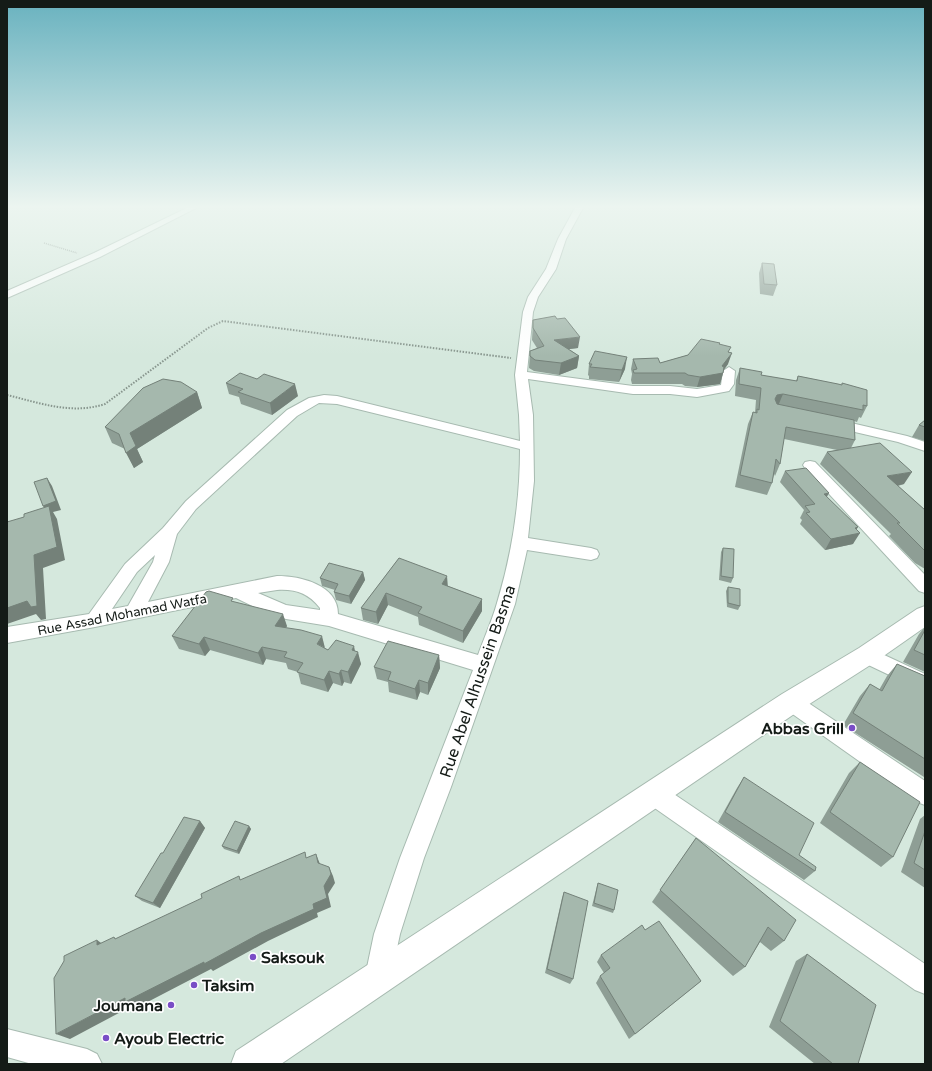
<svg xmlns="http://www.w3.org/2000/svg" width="932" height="1071" font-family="'Varela Round',sans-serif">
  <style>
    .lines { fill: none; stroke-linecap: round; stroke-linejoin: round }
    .minor-casing { stroke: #a7bab0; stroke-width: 2 }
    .major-casing { stroke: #a7bab0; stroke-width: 2 }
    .path-far1 { stroke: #87958d; stroke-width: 1.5; stroke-dasharray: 1 1; stroke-linecap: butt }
    .path { stroke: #87958d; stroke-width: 2; stroke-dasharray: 1.5 1.5; stroke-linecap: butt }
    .minor { fill: #fff; fill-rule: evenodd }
    .major { fill: #fff; fill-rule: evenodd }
    .wall { fill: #8e9e95 }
    .shaded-wall { fill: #748179 }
    .building { fill: #a5b8ad; stroke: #748179 }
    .poi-dot { fill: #794dc6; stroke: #fff; stroke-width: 1.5 }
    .labels { text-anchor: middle; stroke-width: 3.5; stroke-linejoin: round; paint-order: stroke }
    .street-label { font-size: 13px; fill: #141b17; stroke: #fff }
    .near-street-label { font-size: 16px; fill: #141b17; stroke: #fff }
    .near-poi-label { font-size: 16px; font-weight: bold; fill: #141b17; stroke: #fff; text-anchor: start }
  </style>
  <rect width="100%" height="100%" fill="#d5e8dd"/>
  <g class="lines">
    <g class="minor-casing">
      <path id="minor" d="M191,206H200L100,257L7,298V291L94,253Z
        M576,206H584L566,239L556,269L538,297L533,312L527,372L633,386H670L697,389L721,385L723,371L729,367L735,371L734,384L729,391L697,397L670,394H633L528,379L533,415L534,481L528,538L591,548L597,550L599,554L597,558L591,560L527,550L515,604L451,787L424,858L400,934L391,977L388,987L378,990L368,987L365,977L374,934L400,858L473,670L329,626L286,619L265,612L236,598L95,627L7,643V627L89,614L125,564L163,528L186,501L287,410L309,398L324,395L337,396L520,441L519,415L515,375L523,312L528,297L546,269L558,239ZM319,403L337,404L520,449C520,501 512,554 497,603C492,621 484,638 478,655L338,614C338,585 301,576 277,576L148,602L169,562L177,534L196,509L297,416ZM155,555L153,562L128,606L112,609L137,572ZM277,590C296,589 308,593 320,608V610L286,605L258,593Z
        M834,419L907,436L925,442V451L898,442L829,426L827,423L829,420Z
        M810,461L815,462L925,575V593L919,591L805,468L803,465L805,462Z
        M867,647L925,674V692L860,661L858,655L860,649Z
        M791,693L798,696L925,781V805L917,802L784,708L781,702L784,696Z
        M654,783L662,786L925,964V994L915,990L646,802L643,794L646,786Z
        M7,1029L87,1049L97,1054L102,1064H32L7,1057Z"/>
    </g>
    <g class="major-casing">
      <path id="major" d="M925,606V627L875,662L800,710L281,1064H231L236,1051L782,694L859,648L917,609Z"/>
    </g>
    <path class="path-far1" d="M44,243L77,253"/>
    <path class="path" d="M7,395C40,403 72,415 105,404L208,328L223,321L511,358"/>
    <use href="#minor" class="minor"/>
    <use href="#major" class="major"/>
  </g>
  <path class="wall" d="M762,263L777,285L773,296L760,294L759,273Z
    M533,320L578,348L569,349L579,356L577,368L559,375L534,371L529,368L530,351L537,348L532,340Z
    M720,343L719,344L729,352L728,364L724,370L720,384L697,387L685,386L682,384H632L631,380L632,374L631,369L633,359L660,363L688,355Z
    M589,364L625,369L619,382L589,379V376L588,375Z
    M740,368L761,375L796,381L798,376L842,385V383L867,406L861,418L859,417L857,422L854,421L855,440L851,448L904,484L898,486L925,510V569L915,563L889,536L891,534L820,464L827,452L837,450L784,439L780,464L775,476L774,474L772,483L767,495L735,487L748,424L753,412L755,413L756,400L735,396L736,380Z
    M226,383L298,396L272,415L241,404L239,397L229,394Z
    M197,392L202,408L137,449L143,462L134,468L125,449L112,443L105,427Z
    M925,420V441L912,437L919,425Z
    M785,471L827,497L856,529L853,544L825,550L800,524L802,520L800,518L804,510L780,482Z
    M723,548L733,578L731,583L719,580L721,552Z
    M399,558L448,586L482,599V611L463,643L419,625L418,617L388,605L378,624L363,620L361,608Z
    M363,572L365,580L351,604L336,600L334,592L335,590L322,586L320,578Z
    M728,587L740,606L738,610L727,607L726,591Z
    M234,602L287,626L286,628L328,650L356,651L361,664L351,684L344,682L342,686L333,683L328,692L301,684L298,672L288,669L286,663L266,659L263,665L210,650L205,656L179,649L172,636Z
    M925,627V672L903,662L919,634Z
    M439,655L440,668L428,695L420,692L417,700L389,692L388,682L377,679L374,667Z
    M897,664L925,676V776L924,777L843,725L860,696L870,684L879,690L887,676Z
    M860,762L893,857L881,867L820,823L849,773Z
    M744,777L799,855L815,871L804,880L718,822L737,788Z
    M925,815V888L901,872L920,819Z
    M200,821L205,828L160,908L142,901L135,896Z
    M249,826L251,829L239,854L224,849L222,846Z
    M696,838L784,941L771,951L760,942L745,967L733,976L652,902Z
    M598,883L614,910L613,913L592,906L597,886Z
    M564,892L573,979L570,984L545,973L562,898Z
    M645,930L701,981L629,1039L596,983L600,976L604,973L597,962L601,955Z
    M807,954L858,1064H815L769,1027L796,961Z"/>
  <path class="shaded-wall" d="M580,337L578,348L553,351L554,340Z
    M732,353L728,364L721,373H723L720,384L697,387L700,377L722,366Z
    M579,356L577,368L559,375L561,363Z
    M627,357L625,369L619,382L622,370Z
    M295,384L298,396L272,415L270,403Z
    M197,392L202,408L137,449L143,462L134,468L126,453L130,433Z
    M783,394L778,406L775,399L777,395Z
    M912,472L904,484L880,489L887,476Z
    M47,478L52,486L61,510L53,512L57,519L65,560L43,568L46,619L41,620L36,614L7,624V608L34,555L48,514L43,506Z
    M829,493L823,504L824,494Z
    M858,527L854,534L860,533L853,544L825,550L831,539L855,528Z
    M363,572L365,580L351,604L349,596Z
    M447,576L448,588L442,584Z
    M386,593L388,605L378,624L376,612Z
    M482,599V611L463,643V631Z
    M283,614L287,626L279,638L275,626Z
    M322,636L325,648L317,644Z
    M204,637L210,650L205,656L199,644Z
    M354,646L356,656L358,652L361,664L351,684L348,672L352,650Z
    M262,647L266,659L263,665L258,653Z
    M439,655L440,668L428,695V683Z
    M341,670L344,682L342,686L339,674Z
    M329,671L333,683L328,692L324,680Z
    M419,680L420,692L417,700L415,689Z
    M200,821L205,828L160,908L153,903Z
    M249,826L251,829L239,854L237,851Z
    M316,854L320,864L318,863Z
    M329,867L333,876L335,883L328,894L331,907L317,913L318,917L268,941L213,971L211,969L136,1008L132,1006L70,1039L56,1034L125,998L313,904L324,886Z
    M97,940L108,948L97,945Z"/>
  <path class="building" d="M762,263L774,264L777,285L764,284Z
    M555,316L557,319L565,318L580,337L554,340L579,356L561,363L535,360L530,356V351L544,346L533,328V320Z
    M701,339L720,343L719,344L731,347L728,352L732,353L722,366L724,367L723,373L700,377L688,375L685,373H634L633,370L637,369L633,359L658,358L660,363L688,355Z
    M595,351L627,357L622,370L590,367L592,364H589Z
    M740,368L762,372L761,375L797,381L798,376L838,384L842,385V383L867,390V406L863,405V410L783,394L777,395L775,399L777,404L854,420L855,440L786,427L780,464L776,459L772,483L740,475L753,412L757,413V409L759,410L761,388L739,384Z
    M240,373L257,379L264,374L295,384L270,403L238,392L243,389L226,383Z
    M163,379L181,382L197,392L130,433L136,446L126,453L119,434L105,427L143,388Z
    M925,420V427L919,425Z
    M880,443L912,472L887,476L925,510V551L897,523H900L827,452Z
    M806,468L829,493L824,494L858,527L855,528L860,533L831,539L806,513L810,512L805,506L815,504L785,471Z
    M47,478L56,501L43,506L34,482Z
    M49,506L57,547L34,555L37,606L31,607L27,601L7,608V522L24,517V514Z
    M723,548L734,549L733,578L721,576Z
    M399,558L447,576L442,584L482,599L463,631L418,613L422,607L386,593L376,612L361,608Z
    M329,563L363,572L349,596L334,592L338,584L320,578Z
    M728,587L740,589V606L728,603Z
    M209,591L233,598L231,601L283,614L275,626L301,630L322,636L317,644L328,650L336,640L354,646L352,650L358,652L348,672L341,670L339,674L329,671L324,680L297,672L303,663L284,657L287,652L262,647L258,653L204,637L199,644L172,636L206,592Z
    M925,630V655L914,650Z
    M388,641L439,655L428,683L419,680L415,689L388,680L391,672L374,667Z
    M897,664L925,676V759L853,713L870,684L882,691Z
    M860,762L920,802L893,857L830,812Z
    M744,777L814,823L799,855L816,867L815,871L725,812Z
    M184,817L200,821L153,903L135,896L161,853H163Z
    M235,821L249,826L237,851L222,846Z
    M925,831V870L914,863Z
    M696,838L796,920L784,941L768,927L745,967L660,890Z
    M305,852L306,858L316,854L318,863L329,867L331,874L324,886L327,898L313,904L314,909L261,933L204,964V962L125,1002V998L56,1034L54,978L64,961V956L97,940V945L114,937L115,939L202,898L201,894L239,876L240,880Z
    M598,883L618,890L614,910L594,903Z
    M564,892L588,901L573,979L547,969Z
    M659,921L701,981L635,1034L600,976L610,968L601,955L642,925L645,930Z
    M807,954L876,1005L858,1064H833L780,1021Z"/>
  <linearGradient id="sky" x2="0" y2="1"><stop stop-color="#69b2bf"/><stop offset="0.58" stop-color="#ecf5f0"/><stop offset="1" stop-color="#ecf5f0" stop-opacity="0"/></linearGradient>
  <rect width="932" height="356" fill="url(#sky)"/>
  <g class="poi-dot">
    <circle cx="852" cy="728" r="4"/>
    <circle cx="253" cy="957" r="4"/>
    <circle cx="194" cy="985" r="4"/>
    <circle cx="171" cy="1005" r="4"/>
    <circle cx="106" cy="1038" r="4"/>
  </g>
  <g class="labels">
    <g class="street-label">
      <text transform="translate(122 614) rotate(-11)" y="5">Rue Assad Mohamad Watfa</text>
    </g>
    <g class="near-street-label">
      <text transform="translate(477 681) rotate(-71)" y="6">Rue Abel Alhussein Basma</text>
    </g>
    <g class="near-poi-label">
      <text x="844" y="734" text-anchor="end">Abbas Grill</text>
      <text x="261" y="963">Saksouk</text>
      <text x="202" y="991">Taksim</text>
      <text x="163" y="1011" text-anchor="end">Joumana</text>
      <text x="114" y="1044">Ayoub Electric</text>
    </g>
  </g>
  <rect width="932" height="1071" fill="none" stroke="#141b17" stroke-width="16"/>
</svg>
